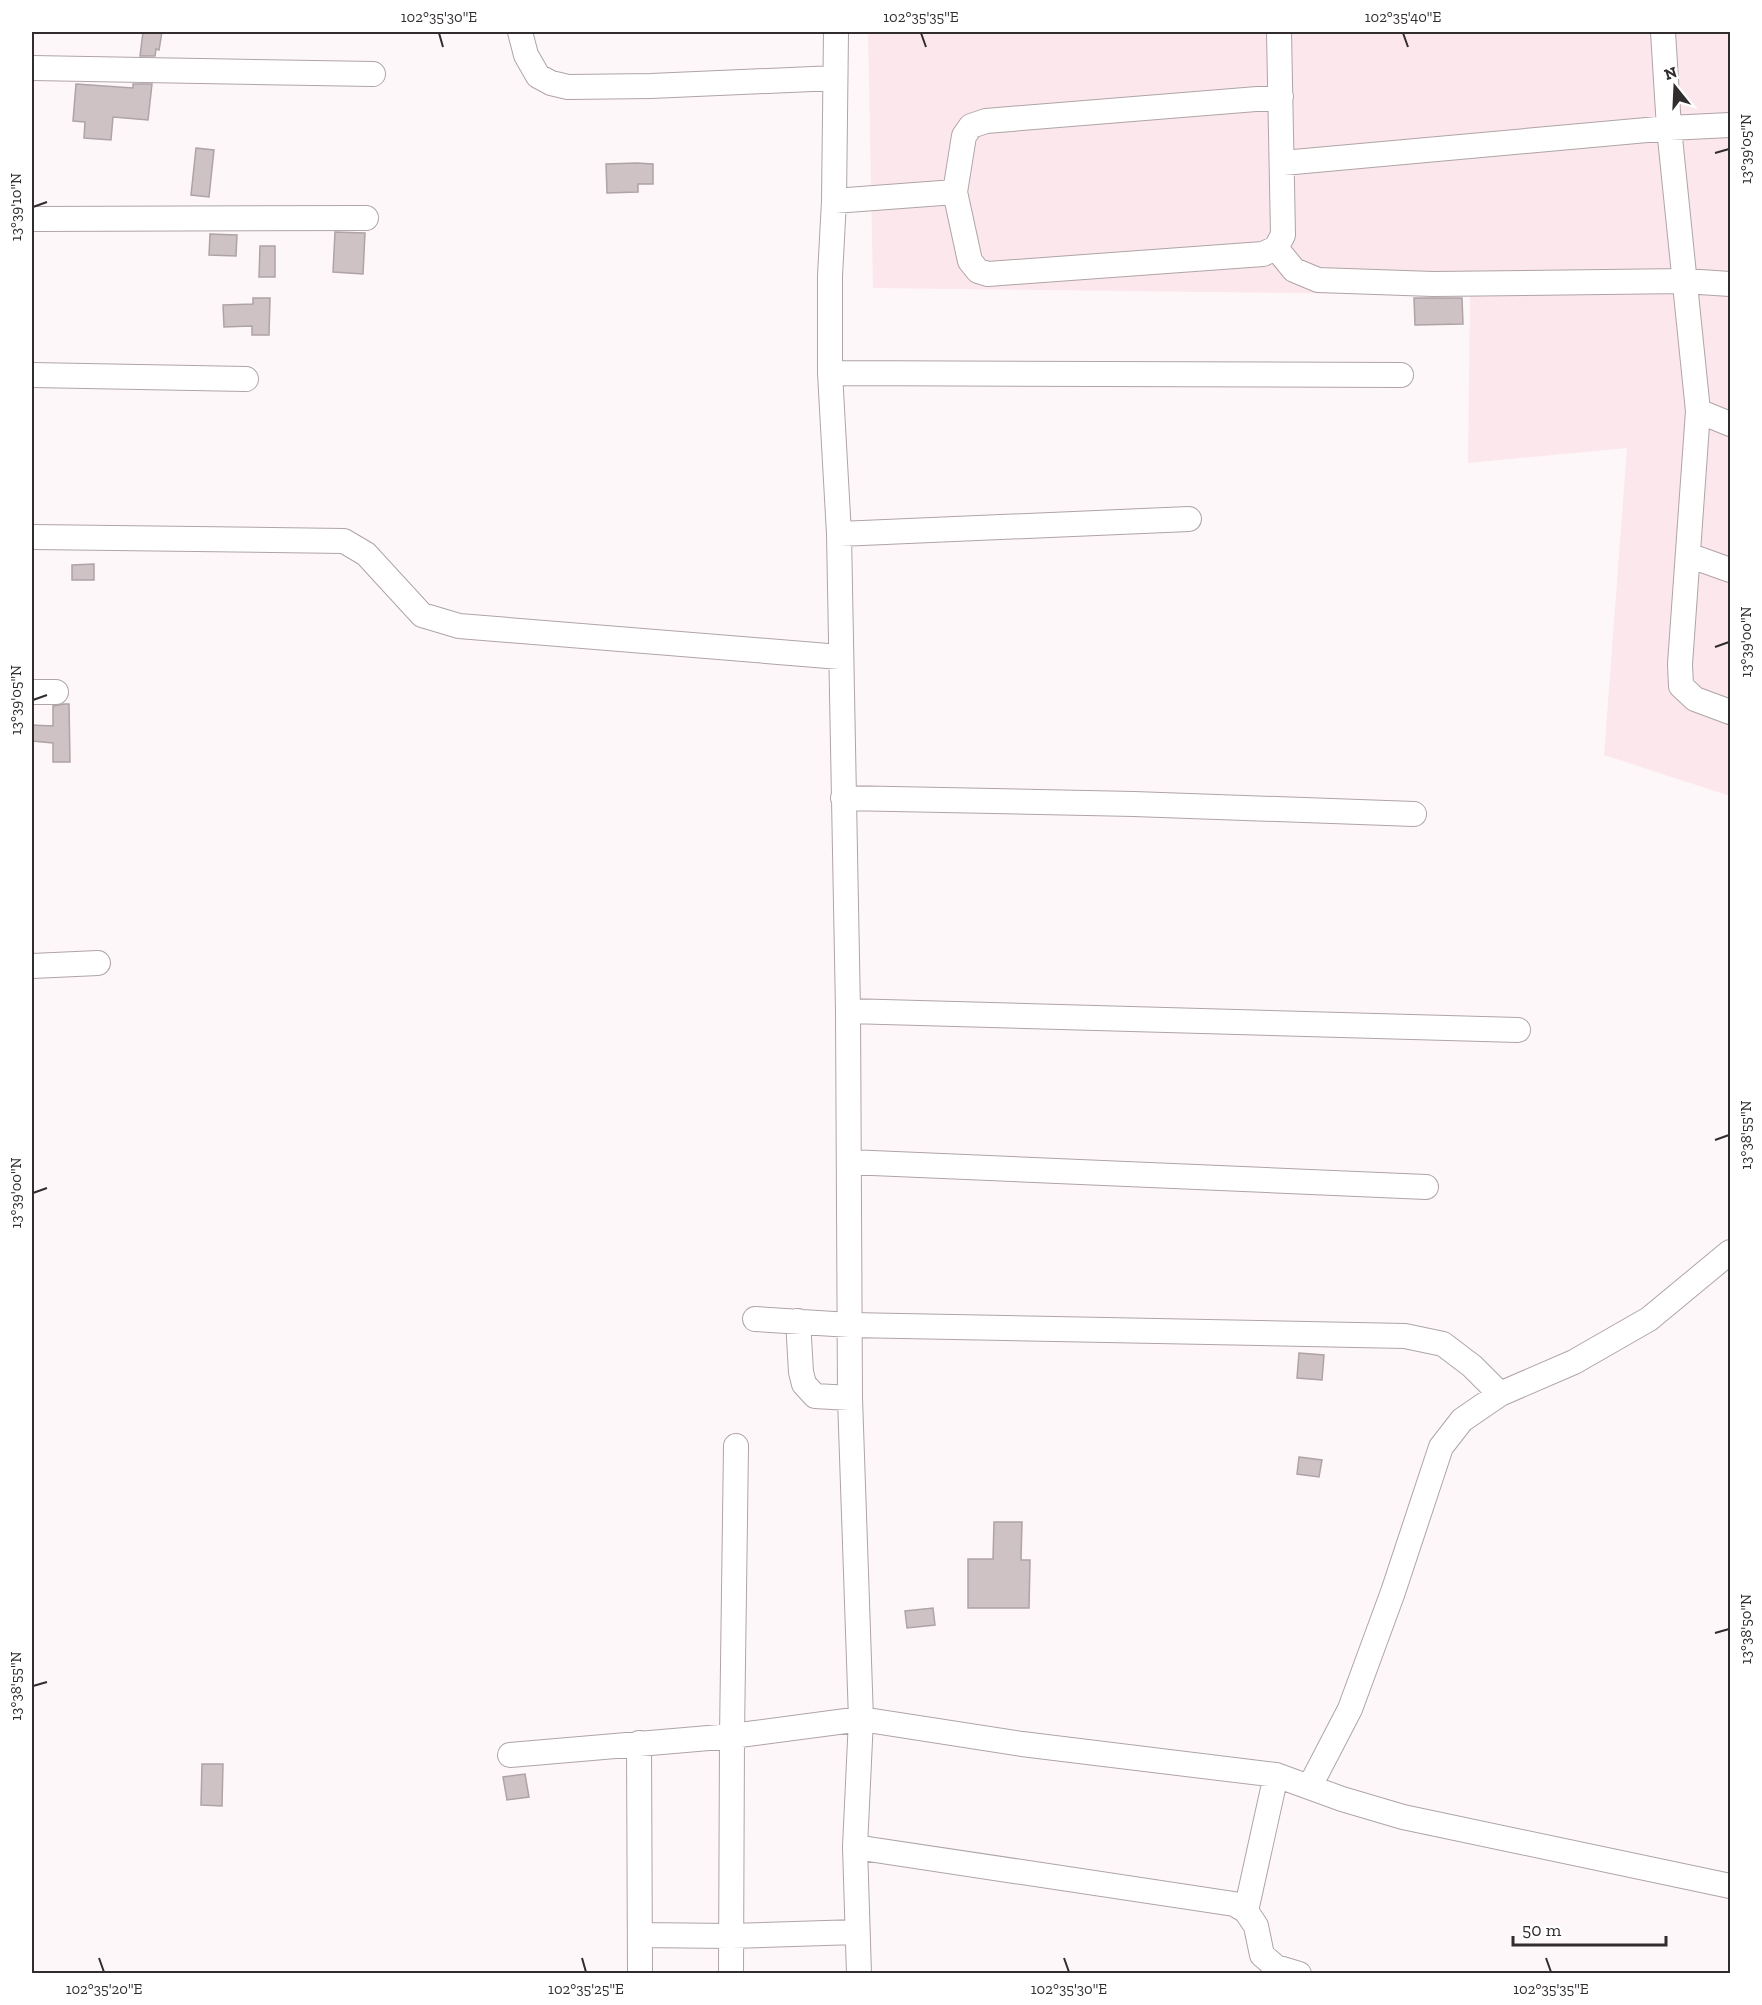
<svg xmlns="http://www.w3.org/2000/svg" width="1762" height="2005" font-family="'Zilla Slab',serif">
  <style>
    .built { fill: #fce7ec }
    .building { fill: #cec2c5; stroke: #aea3a6; stroke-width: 1.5 }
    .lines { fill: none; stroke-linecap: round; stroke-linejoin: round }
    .minor-casing { stroke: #afa4a6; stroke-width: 26 }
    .minor { stroke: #fff; stroke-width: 24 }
    .ticks { fill: none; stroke: #312d2e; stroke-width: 2 }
    .neatline { fill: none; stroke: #312d2e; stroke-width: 2 }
    .ticks-label { font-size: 15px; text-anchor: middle; fill: #312d2e }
  </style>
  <rect width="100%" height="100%" fill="#fef7f9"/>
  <path class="built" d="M868,32H1730V796L1604,755L1627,448L1468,463L1470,295L873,288Z"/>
  <path class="building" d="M143,32H162L159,50L156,49L155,56H140Z
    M76,84L133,88V84H152L148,120L113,117L111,140L84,138L85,122L73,121Z
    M196,148L214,150L209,197L191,195Z
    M637,163L653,164V184H638V192L607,193L606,164Z
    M335,232L365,233L363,274L333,272Z
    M210,234L237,235L236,256L209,255Z
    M260,246H275V277H259Z
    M253,298H270L269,335H252V326L224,327L223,305L253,304Z
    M1414,298H1462L1463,324L1415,325Z
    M94,564V580H72V565Z
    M64,704H69L70,762H53V743L32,741V725L53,726V706Z
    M1299,1353L1324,1355L1322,1380L1297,1378Z
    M1299,1457L1322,1460L1319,1477L1297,1474Z
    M994,1522H1022L1021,1560H1030L1029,1608H968V1559H993Z
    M933,1608L935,1625L907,1628L905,1611Z
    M202,1764H223L222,1806L201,1805Z
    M525,1774L529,1797L507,1800L503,1777Z"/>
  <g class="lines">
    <g class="minor-casing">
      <path id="minor" d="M520,32L526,55L538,76L551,83L568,87L651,86L835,78
        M836,32L834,201L830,276V373L839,534L848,1011L850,1398L861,1719L855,1847L859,1974
        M1279,32L1283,235L1276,248L1263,254L988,274L978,271L970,261L955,192L964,136L971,126L986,121L1281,97
        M1663,32L1669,128L1698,411L1680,664L1681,686L1695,699L1730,712
        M32,68L373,74
        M1283,163L1669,128L1730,125
        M834,201L955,192
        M32,219L366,218
        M1276,248L1294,270L1318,280L1433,284L1685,281L1730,284
        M830,373L1401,375
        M32,375L246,379
        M1698,411L1730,424
        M839,534L1189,519
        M32,537L344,541L366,554L422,615L459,626L840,657
        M1688,555L1730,570
        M32,692H56
        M843,798L1134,804L1414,814
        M32,966L98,963
        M848,1011L1518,1030
        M849,1162L1426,1187
        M755,1319L850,1325L1405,1336L1443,1344L1472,1366L1500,1394
        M798,1321L801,1372L804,1384L815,1396L850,1398
        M639,1743L640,1974
        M510,1755L732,1736L861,1719L1022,1744L1276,1775L1342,1799L1403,1817L1730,1886
        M1310,1786L1350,1709L1393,1592L1441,1447L1462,1420L1500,1394L1574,1362L1649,1319L1730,1252
        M855,1847L1234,1904L1246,1911L1256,1926L1262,1955L1276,1967L1299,1974
        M1246,1911L1276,1775
        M640,1935L731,1936L857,1932
        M731,1974L732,1736L736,1446"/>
    </g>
    <use href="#minor" class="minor"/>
  </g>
  <path class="ticks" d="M439,33L443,47M921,33L926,47M1403,33L1408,47M1715,153L1729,149M33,207L47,202M1715,647L1729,642M33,700L47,695M1715,1140L1729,1135M33,1193L47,1188M1715,1633L1729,1629M33,1686L47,1682M99,1958L104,1972M582,1958L586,1972M1064,1958L1069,1972M1546,1958L1551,1972"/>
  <rect width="1762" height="2005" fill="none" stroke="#ffffff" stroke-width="66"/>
  <g transform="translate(1675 87) rotate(342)" stroke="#ffffff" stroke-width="4.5" paint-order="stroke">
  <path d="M0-4.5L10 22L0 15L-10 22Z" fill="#312d2e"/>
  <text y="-9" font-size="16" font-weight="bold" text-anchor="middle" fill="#312d2e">N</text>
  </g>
  <path d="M1513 1936v9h153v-9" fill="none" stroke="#312d2e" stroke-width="3"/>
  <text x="1522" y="1936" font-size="18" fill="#312d2e" stroke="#ffffff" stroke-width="4.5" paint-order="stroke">50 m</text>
  <rect x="33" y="33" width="1696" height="1939" class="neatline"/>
  <g class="ticks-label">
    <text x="439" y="22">102°35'30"E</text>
    <text x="921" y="22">102°35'35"E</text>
    <text x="1403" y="22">102°35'40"E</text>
    <text transform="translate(1746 149) rotate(-90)" y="5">13°39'05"N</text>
    <text transform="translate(16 207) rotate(-90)" y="5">13°39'10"N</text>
    <text transform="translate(1746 642) rotate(-90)" y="5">13°39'00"N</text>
    <text transform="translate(16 700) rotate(-90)" y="5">13°39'05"N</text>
    <text transform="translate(1746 1135) rotate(-90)" y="5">13°38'55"N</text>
    <text transform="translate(16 1193) rotate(-90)" y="5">13°39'00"N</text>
    <text transform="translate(1746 1629) rotate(-90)" y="5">13°38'50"N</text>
    <text transform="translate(16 1686) rotate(-90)" y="5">13°38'55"N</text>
    <text x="104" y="1994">102°35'20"E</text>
    <text x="586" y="1994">102°35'25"E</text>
    <text x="1069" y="1994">102°35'30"E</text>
    <text x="1551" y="1994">102°35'35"E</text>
  </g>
</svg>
